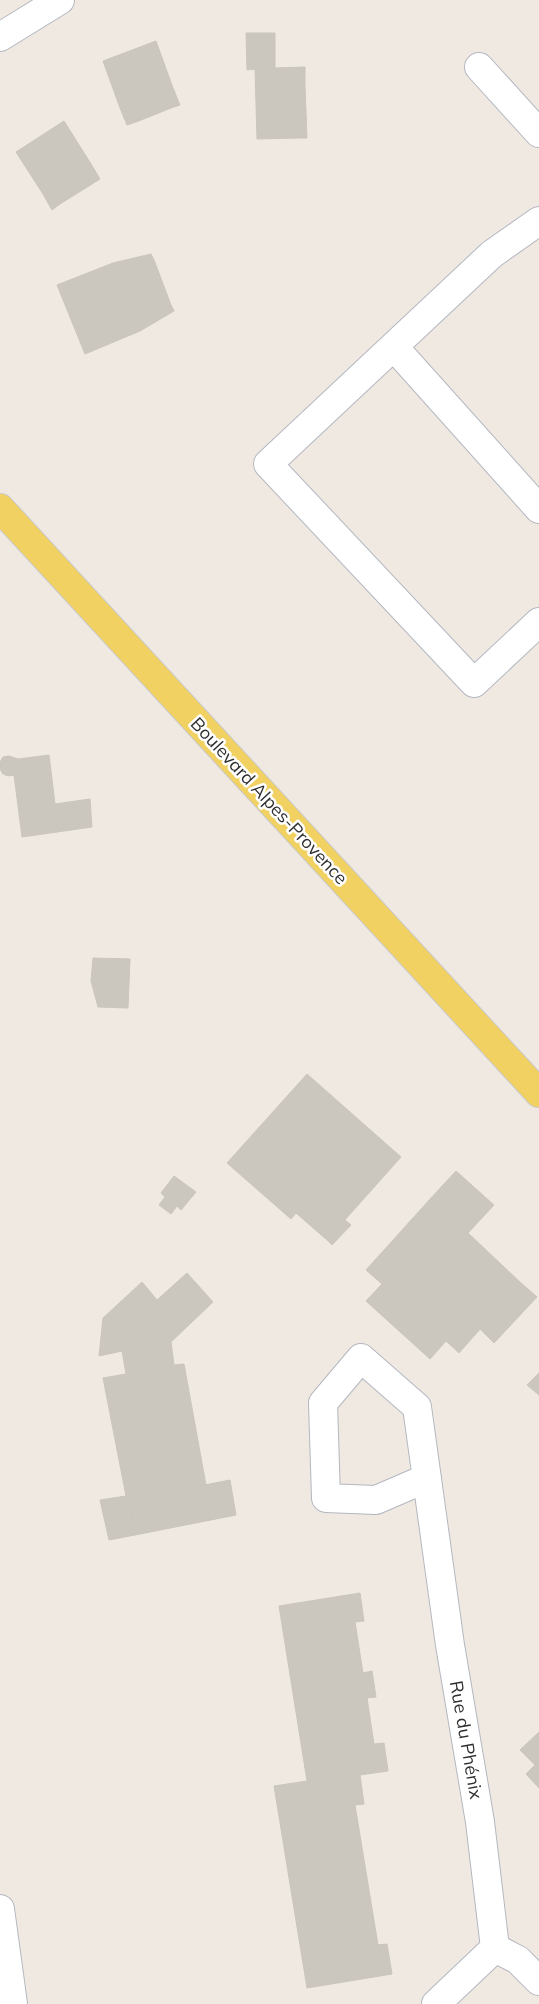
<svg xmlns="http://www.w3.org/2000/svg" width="539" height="2004" font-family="Mulish,sans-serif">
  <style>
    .building { fill: #cbc7bf; stroke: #cbc5ba }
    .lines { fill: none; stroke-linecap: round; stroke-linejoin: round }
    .minor-casing { stroke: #b4b7c1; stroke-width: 30 }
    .tertiary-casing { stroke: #b4b7c1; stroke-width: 30 }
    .primary-casing { stroke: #c9c9c9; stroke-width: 30 }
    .minor { stroke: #fff; stroke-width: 28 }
    .tertiary { stroke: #fff; stroke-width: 28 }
    .primary { stroke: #f2d163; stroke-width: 28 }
    .labels { text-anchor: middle; stroke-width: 5; stroke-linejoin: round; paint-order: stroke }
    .street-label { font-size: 18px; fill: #2e2e2e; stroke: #fff }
  </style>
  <rect width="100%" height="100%" fill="#efe9e1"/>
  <path class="building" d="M246,33H275V68L305,67V86L298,87L299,138L257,139L255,69L247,70Z
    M156,41L173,88L164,91L171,108L136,122L129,105L120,108L103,61Z
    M305,86L307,138H299L298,87Z
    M173,88L180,105L171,108L164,91Z
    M129,105L136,122L127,125L120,108Z
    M64,121L91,164L82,169L92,184L60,204L50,189L43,194L16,152Z
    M91,164L100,179L92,184L82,169Z
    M50,189L60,204L52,210L43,194Z
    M151,254L154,260L118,275L113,263Z
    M154,260L171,305L135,319L140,331L85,354L57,285L113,263L118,275Z
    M171,305L174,311L140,331L135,319Z
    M49,755L55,804L90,799L92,827L22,837L14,775L8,776L3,774L0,769V762L3,757L9,756L18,759Z
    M93,958L130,959L128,1008L98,1007L91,981Z
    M307,1074L401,1157L327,1240L296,1213L291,1219L227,1163Z
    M456,1171L494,1205L468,1233L431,1198Z
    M174,1176L196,1192L181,1210L177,1206L171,1214L159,1205L165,1197L161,1193Z
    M431,1198L521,1283L459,1353L446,1341L430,1359L366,1301L382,1284L366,1270Z
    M345,1220L351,1225L332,1245L327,1240Z
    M187,1273L213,1302L171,1342L174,1365L184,1364L206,1485L129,1500L135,1535L109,1540L100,1500L126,1496L103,1378L126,1374L122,1351L99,1356L103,1318L142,1282L157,1300Z
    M521,1283L537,1297L494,1343L480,1329Z
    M539,1373V1395L527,1385Z
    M230,1480L236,1515L135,1535L129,1500Z
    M360,1593L364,1621L355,1622L363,1673L372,1671L376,1697L367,1698L374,1744L384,1743L388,1771L360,1775L364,1804L355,1805L378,1945L387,1944L392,1974L307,1988L274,1786L307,1781L279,1606Z
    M539,1732V1769L520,1750Z
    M535,1765L539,1769V1788L526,1774Z"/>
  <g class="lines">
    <g class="minor-casing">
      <path id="minor" d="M479,67L539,133
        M539,221L492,254L268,464L474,683L539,622
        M394,347L539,509
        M427,1478L376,1500L326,1498L323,1403L361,1358L417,1407L450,1645L480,1822L495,1948L518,1960L539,1981
        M0,1909L13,2004
        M436,2004L495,1948"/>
    </g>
    <g class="tertiary-casing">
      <path id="tertiary" d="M0,37L60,0"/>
    </g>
    <g class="primary-casing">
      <path id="primary" d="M0,508L539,1093"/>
    </g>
    <use href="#minor" class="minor"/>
    <use href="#tertiary" class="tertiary"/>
    <use href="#primary" class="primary"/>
  </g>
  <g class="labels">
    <g class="street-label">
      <text transform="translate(269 801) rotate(47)" y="6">Boulevard Alpes-Provence</text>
      <text transform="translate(466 1740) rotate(80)" y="6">Rue du Phénix</text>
    </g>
  </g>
</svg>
